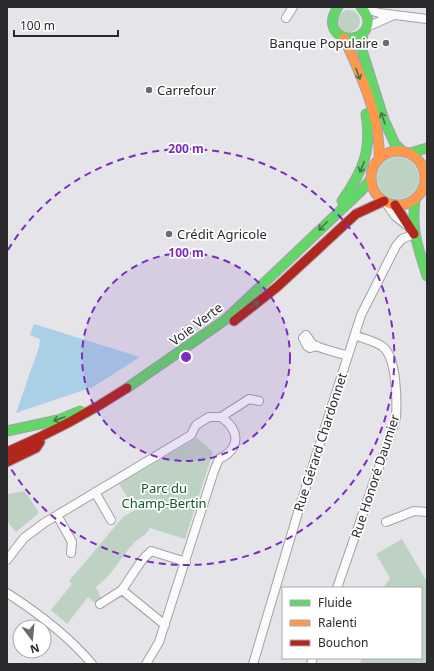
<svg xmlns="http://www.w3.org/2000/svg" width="434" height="671" font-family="'Noto Sans',sans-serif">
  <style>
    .green { fill: #bdd2c3 }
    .water { fill: #aad0e8 }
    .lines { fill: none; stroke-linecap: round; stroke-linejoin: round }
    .street-casing { stroke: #a2a2a6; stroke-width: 10 }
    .fast-casing { stroke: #a2a2a6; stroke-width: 11 }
    .slow-casing { stroke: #a2a2a6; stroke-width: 11 }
    .jam-casing { stroke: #a2a2a6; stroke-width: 11 }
    .street { stroke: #fbfbfc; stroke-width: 8 }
    .fast { stroke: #63d668; stroke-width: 9 }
    .slow { stroke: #ff974d; stroke-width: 9 }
    .jam { stroke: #b3261e; stroke-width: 9 }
    .oneway { stroke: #447748 }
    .ring { fill: none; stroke: #7b2cbf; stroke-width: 2; stroke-dasharray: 7 5 }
    .poi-dot { fill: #6c6b6f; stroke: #fff; stroke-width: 1.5 }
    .labels { text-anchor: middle; stroke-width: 3.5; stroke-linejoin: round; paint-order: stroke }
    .poi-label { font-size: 13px; fill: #2b2a2d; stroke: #fff; text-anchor: start }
    .street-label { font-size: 13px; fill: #2b2a2d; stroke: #fff }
    .park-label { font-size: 13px; fill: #105628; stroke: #fff }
    .centre { fill: #7b2cbf; stroke: #fff; stroke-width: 2 }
    .ring-label { font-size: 12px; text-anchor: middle; font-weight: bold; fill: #7b2cbf; stroke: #fff; stroke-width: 3.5; stroke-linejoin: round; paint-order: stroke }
  </style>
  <rect width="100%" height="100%" fill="#e4e4e9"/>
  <path class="green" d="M338 21a11 11 0 1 1 22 0a11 11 0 1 1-22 0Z
    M377 178a21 21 0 1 1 42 0a21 21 0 1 1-42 0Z
    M197,438L213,452L185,539L150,528C146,536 140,537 135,542C120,557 113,575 96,587L101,598L95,603L88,597L67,624L51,610L72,584L69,581L123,517L135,510L119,484Z
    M25,491L39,513L16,532L7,521V494Z
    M402,539L427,582V664H360L362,658H421V588H383L390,578L376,554Z"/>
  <path class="water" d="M34,324L140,357L93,387L16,413L39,347L40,339L30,335Z"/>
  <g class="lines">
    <g class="street-casing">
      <path id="street" d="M363,8L379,13L427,19
        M286,18L293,7
        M367,27L394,15
        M386,203L395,216L405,224
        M317,346L310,348L307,346L303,338L306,335C309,338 310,343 314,345C324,350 337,352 348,356
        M95,492L111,520
        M57,515L72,542L71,553
        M386,522L414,511L427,512
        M7,560L24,538L44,523L191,435L196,425L209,417H221L249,399L259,401
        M337,588L396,418C397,401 397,358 383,347C376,341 363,339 355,335
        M122,590L165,625
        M7,593C38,613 68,635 92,664
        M100,604L122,590L142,560L151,551L186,562
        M146,664L159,642L214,471L219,459C240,449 241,431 221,417
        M253,664L299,509L361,315L396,246L402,239L414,234
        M311,664L313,658"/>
    </g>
    <g class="fast-casing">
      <path id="fast" d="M338,7C318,36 358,49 367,27C370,19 366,13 361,7
        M363,33L361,47L384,120L395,144L402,151
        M410,153L427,148
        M415,200C411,231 418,247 427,276
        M342,201C363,171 372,151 366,114
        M127,388L225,320L361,191L371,179
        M7,431L58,420L80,411"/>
    </g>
    <g class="slow-casing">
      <path id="slow" d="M344,38C361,75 381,118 379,159
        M371 178a27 27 0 1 1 54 0a27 27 0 1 1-54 0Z"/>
    </g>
    <g class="jam-casing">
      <path id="jam" d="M395,205L414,234
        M234,321L277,287L356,214L384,201
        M7,452C49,434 89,413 127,388
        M7,462L36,448L40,442"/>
    </g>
    <use href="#street" class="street"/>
    <use href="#fast" class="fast"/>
    <use href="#slow" class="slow"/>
    <use href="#jam" class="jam"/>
  </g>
  <defs><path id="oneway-shaft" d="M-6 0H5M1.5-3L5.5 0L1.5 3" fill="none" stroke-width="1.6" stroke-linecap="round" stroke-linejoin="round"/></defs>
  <g class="oneway">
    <use href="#oneway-shaft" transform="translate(358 74) rotate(70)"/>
    <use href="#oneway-shaft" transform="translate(383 118) rotate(-109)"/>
    <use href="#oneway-shaft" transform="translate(362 167) rotate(112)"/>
    <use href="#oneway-shaft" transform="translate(323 226) rotate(135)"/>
    <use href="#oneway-shaft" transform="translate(254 305) rotate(-39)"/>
    <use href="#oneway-shaft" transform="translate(59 419) rotate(161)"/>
  </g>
  <circle cx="186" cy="357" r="104" fill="#7b2cbf" fill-opacity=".12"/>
  <g class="ring">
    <circle cx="186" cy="357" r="104"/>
    <path d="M8 250A208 208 0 1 1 8 464"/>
  </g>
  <g class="poi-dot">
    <circle cx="386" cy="43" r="4"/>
    <circle cx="149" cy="90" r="4"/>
    <circle cx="169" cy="234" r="4"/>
  </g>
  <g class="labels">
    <g class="poi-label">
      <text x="378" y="48" text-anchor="end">Banque Populaire</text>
      <text x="157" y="95">Carrefour</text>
      <text x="177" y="239">Crédit Agricole</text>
    </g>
    <g class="street-label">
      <text transform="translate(196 324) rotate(-37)" y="5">Voie Verte</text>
      <text transform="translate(320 442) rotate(-72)" y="5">Rue Gérard Chardonnet</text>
      <text transform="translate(375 476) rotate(-72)" y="5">Rue Honoré Daumier</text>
    </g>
    <g class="park-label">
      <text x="164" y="493">Parc du<tspan x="164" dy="15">Champ-Bertin</tspan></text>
    </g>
  </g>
  <circle cx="186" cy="357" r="6" class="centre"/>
  <g class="ring-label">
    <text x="186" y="153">200 m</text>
    <text x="186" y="257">100 m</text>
  </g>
  <rect width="434" height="671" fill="none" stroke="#2b2a2d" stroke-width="16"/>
  <rect x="282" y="587" width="140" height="72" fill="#ffffff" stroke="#aaaaab"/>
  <rect x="290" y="600" width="20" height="6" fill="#63d668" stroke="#aaaaab"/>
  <text x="318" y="607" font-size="12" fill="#2b2a2d">Fluide</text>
  <rect x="290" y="620" width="20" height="6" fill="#ff974d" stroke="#aaaaab"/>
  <text x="318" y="627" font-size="12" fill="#2b2a2d">Ralenti</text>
  <rect x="290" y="640" width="20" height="6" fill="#b3261e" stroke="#aaaaab"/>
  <text x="318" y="647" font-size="12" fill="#2b2a2d">Bouchon</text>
  <g transform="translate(32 639) rotate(164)"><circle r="19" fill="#ffffff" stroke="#aaaaab"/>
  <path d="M0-3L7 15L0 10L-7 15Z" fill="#6c6b6f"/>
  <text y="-6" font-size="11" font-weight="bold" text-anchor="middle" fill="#2b2a2d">N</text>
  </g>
  <path d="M14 30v6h104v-6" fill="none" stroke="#2b2a2d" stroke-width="2"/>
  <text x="20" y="30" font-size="12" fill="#2b2a2d" stroke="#ffffff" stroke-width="3" paint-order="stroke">100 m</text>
</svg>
